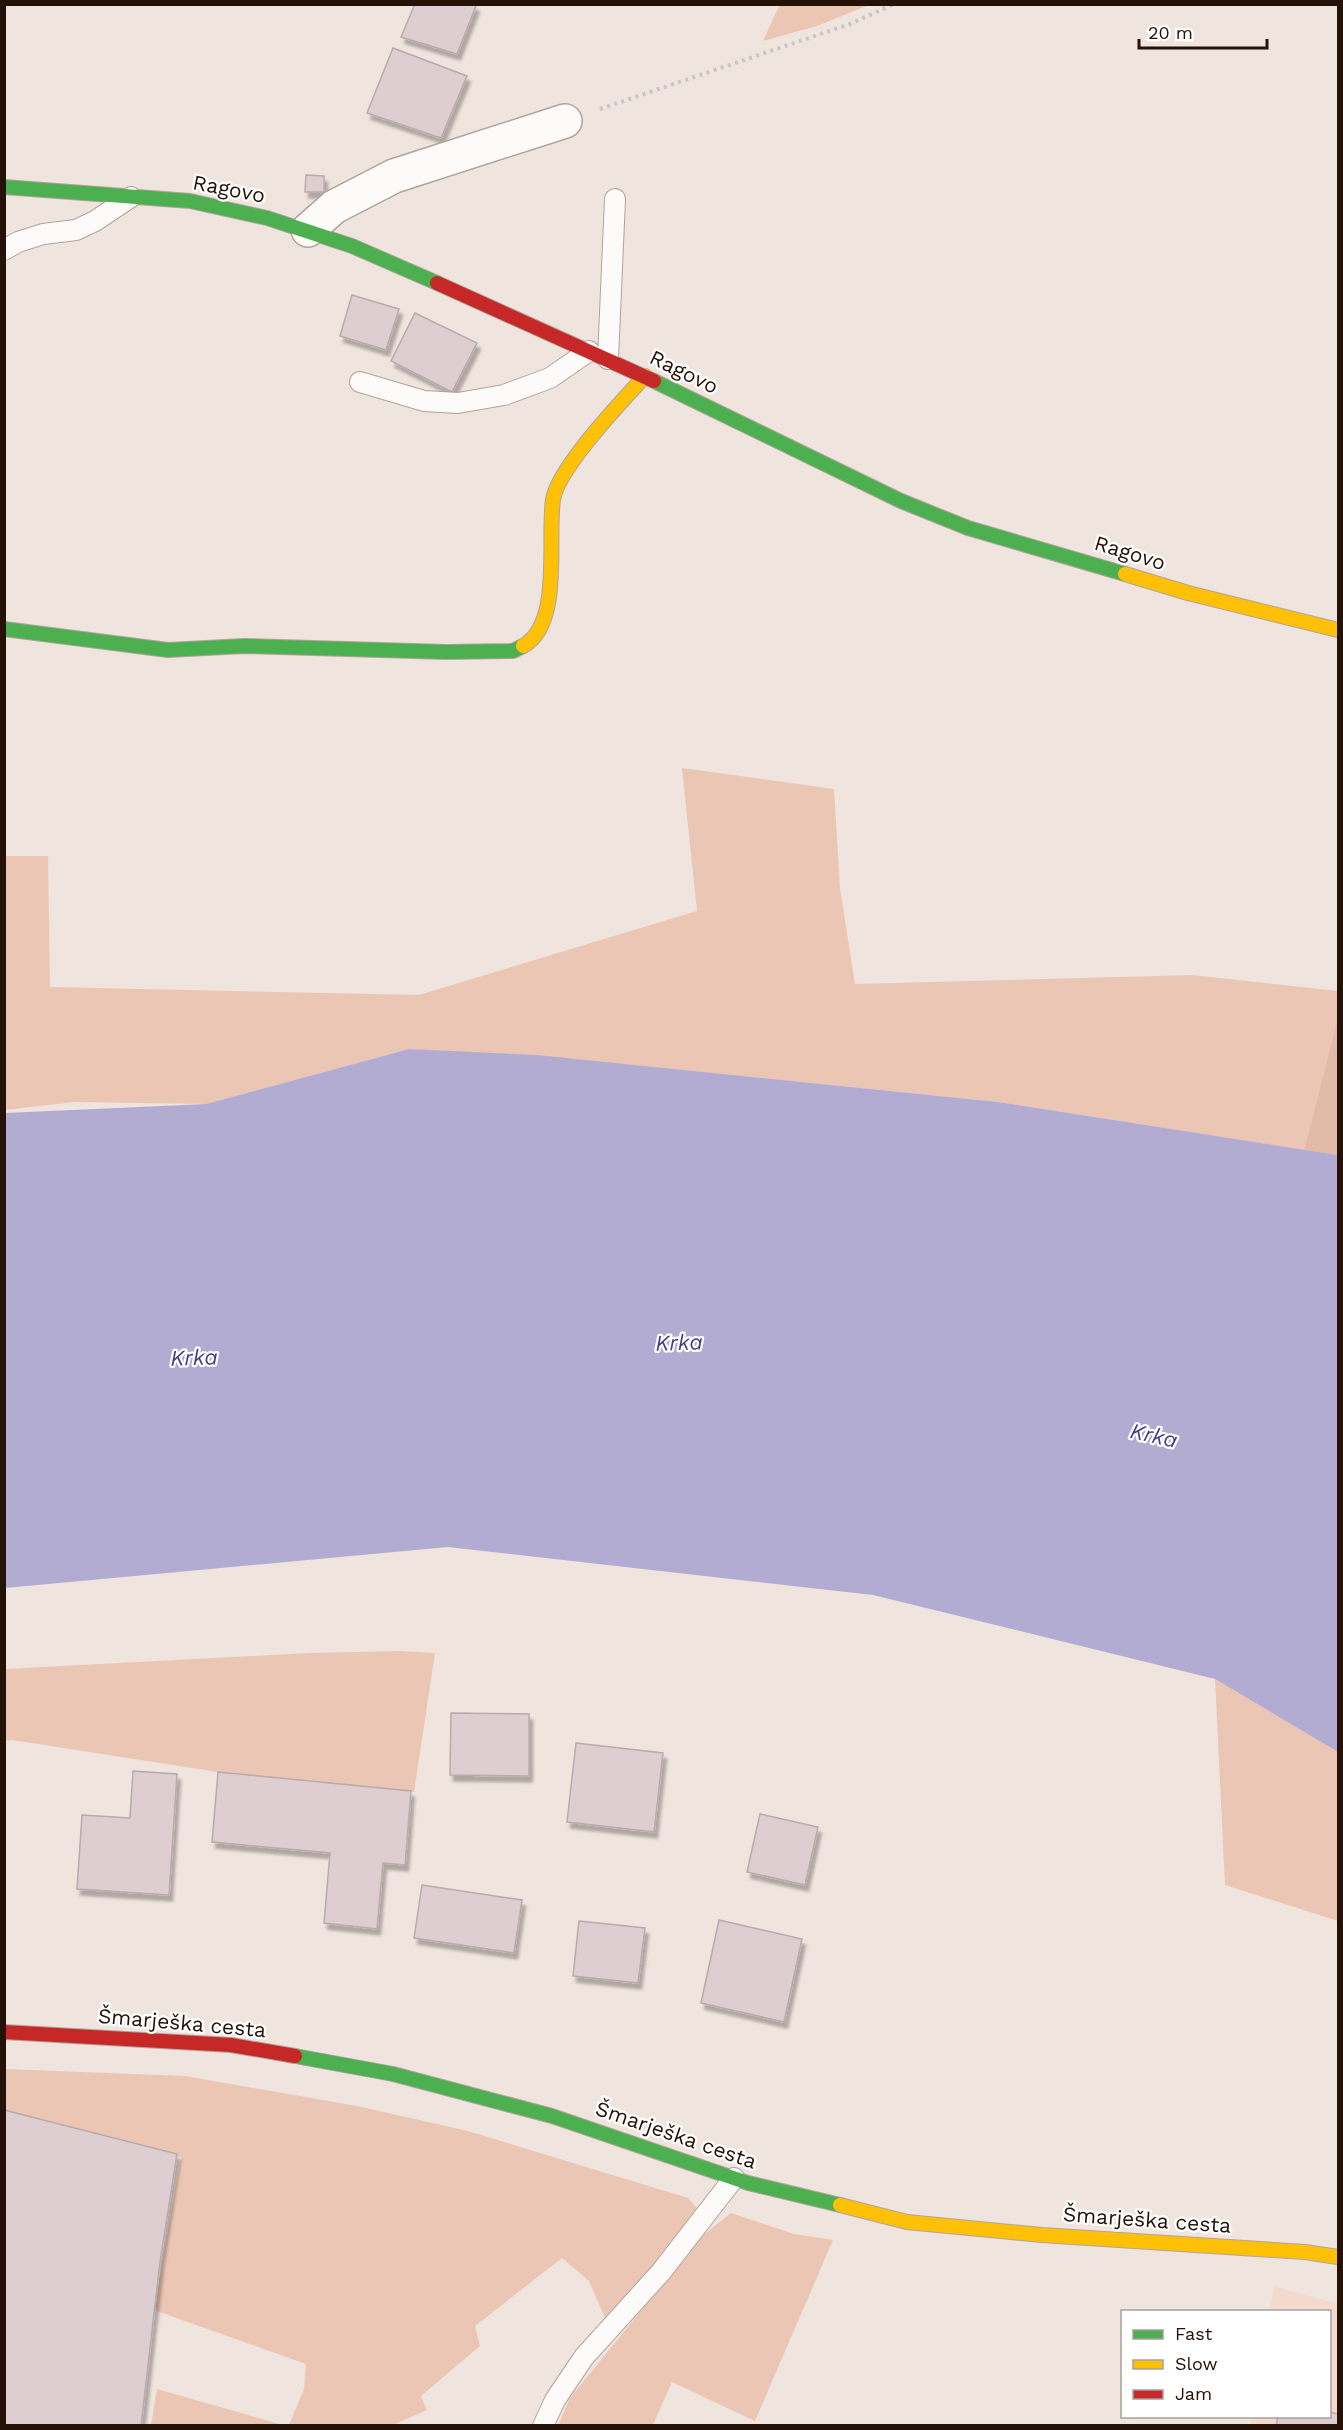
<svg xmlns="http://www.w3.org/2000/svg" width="1343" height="2430" font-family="'Work Sans',sans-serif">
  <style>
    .built { fill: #f4dacd }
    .green { fill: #ecc6b4 }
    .forest { fill: #e1bba8 }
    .water { fill: #b3acd2 }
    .building { fill: #deced1; stroke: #b9aaac; stroke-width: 1.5; filter: url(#shadow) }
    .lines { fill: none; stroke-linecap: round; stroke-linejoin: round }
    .lane-casing { stroke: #b1a39b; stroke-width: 22 }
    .street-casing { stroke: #b1a39b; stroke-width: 36 }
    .fast-casing { stroke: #b1a39b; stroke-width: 16 }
    .slow-casing { stroke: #b1a39b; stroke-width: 16 }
    .jam-casing { stroke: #b1a39b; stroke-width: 16 }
    .path { stroke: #cbc5c2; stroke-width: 4; stroke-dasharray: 3 4.5; stroke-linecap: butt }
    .lane { stroke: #fdfbfa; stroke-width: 20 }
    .street { stroke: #fdfbfa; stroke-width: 33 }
    .fast { stroke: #4caf50; stroke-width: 14 }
    .slow { stroke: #ffc107; stroke-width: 14 }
    .jam { stroke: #c62828; stroke-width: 14 }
    .labels { text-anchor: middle; stroke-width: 4.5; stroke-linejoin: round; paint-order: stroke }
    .street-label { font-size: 21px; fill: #241108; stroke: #fff }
    .water-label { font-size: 22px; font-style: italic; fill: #483e83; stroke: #fff }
  </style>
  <defs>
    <filter id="shadow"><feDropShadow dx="3.5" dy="6" stdDeviation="1.5" flood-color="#0004"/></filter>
  </defs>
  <rect width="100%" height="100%" fill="#f0e4de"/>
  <path class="built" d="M1274,2286L1338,2304V2425L1250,2426L1253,2417L1330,2416V2312L1270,2311Z"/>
  <path class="green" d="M780,4H869V5L817,26L763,41Z
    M682,768L834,789L840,888L855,984L1192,975L1338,991V1017L1304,1150L998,1102L621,1064L409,1049L206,1104L74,1102L5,1110L4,856H48L50,987L419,995L697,911Z
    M401,1651L435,1653L414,1792L218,1772L12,1740L5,1741V1669L310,1653Z
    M1215,1679L1338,1752V1921L1225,1885Z
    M5,2069L185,2076L357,2106L468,2131L688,2198L698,2209L665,2254L605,2318L589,2281L562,2258L475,2326L480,2346L421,2396L427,2410L393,2425H289L304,2389L306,2364L154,2310L181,2157L5,2126Z
    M731,2213L794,2234L833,2240L755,2421L672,2382L653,2425L558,2426L570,2398L644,2307L691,2245Z
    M157,2389L283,2425H151Z"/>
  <path class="forest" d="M1338,1017V1155L1304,1150Z"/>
  <path class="water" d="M409,1049L537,1055L998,1102L1338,1155V1752L1215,1679L873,1595L448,1547L5,1588V1113L206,1104Z"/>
  <path class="building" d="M415,4H471L476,6L457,54L401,37Z
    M393,48L467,76L441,138L367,113Z
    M306,175L324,176V192H305Z
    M352,295L399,309L386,350L340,336Z
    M415,313L477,343L452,392L391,361Z
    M451,1713L529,1714V1776L450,1775Z
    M576,1743L663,1753L654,1832L567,1822Z
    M133,1771L177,1774L169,1895L77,1889L82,1815L130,1818Z
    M218,1772L411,1791L405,1865L383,1863L377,1929L324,1923L330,1853L212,1842Z
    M760,1814L818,1827L805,1885L747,1872Z
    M422,1885L522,1900L514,1953L414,1938Z
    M719,1920L802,1939L784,2022L701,2003Z
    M579,1921L645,1928L638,1983L573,1976Z
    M4,2110L177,2154L160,2262L141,2426H4Z
    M1330,2412L1338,2414V2426H1276L1278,2416H1330Z"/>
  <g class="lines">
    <g class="lane-casing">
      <path id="lane" d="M4,250L18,242L43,234L76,230L95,221L131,197
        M608,359L615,199
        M360,382L424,401L458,403L504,395L550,378L589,351
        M543,2426L555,2400L584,2357L661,2272L734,2178"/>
    </g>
    <g class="street-casing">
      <path id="street" d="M308,230L334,207L394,176L565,121"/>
    </g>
    <g class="fast-casing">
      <path id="fast" d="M4,187L190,201L267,218L352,246L437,283
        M654,381L901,501L968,528L1125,574
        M4,629L168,650L244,646L447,652L513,651L523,646
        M295,2056L393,2074L552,2116L748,2183L840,2205"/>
    </g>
    <g class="slow-casing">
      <path id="slow" d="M1125,574L1188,593L1338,630
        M523,646C563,624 547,539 553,500C557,469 623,400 645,376
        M840,2205L907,2222L1042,2235L1305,2252L1338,2257"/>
    </g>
    <g class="jam-casing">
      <path id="jam" d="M437,283L654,381
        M4,2032L231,2045L295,2056"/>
    </g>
    <path class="path" d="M600,109L850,24L894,4"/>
    <use href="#lane" class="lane"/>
    <use href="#street" class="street"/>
    <use href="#fast" class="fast"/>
    <use href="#slow" class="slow"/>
    <use href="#jam" class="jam"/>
  </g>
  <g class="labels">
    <g class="street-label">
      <text transform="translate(229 189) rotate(11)" y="7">Ragovo</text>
      <text transform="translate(684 372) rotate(26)" y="7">Ragovo</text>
      <text transform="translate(1130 553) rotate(17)" y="7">Ragovo</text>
      <text transform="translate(182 2023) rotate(5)" y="7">Šmarješka cesta</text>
      <text transform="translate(676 2135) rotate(19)" y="7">Šmarješka cesta</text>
      <text transform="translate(1147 2220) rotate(4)" y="7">Šmarješka cesta</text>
    </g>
    <g class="water-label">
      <text transform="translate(679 1342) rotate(-2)" y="8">Krka</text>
      <text transform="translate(194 1357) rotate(-2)" y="8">Krka</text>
      <text transform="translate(1154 1435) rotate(13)" y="8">Krka</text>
    </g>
  </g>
  <rect width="1343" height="2430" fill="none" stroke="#241108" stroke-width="12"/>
  <rect x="1121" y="2310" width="210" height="108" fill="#ffffff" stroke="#a7a09c" stroke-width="1.5"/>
  <rect x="1133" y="2330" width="30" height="9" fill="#4caf50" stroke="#a7a09c" stroke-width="1.5"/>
  <text x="1175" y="2340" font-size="18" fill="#241108">Fast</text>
  <rect x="1133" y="2360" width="30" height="9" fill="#ffc107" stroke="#a7a09c" stroke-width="1.5"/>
  <text x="1175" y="2370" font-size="18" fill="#241108">Slow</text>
  <rect x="1133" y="2390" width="30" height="9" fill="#c62828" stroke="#a7a09c" stroke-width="1.5"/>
  <text x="1175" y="2400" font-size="18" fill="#241108">Jam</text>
  <path d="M1139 39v9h128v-9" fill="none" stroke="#241108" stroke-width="3"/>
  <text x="1148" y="39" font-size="18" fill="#241108" stroke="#ffffff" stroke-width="4.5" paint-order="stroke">20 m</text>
</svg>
